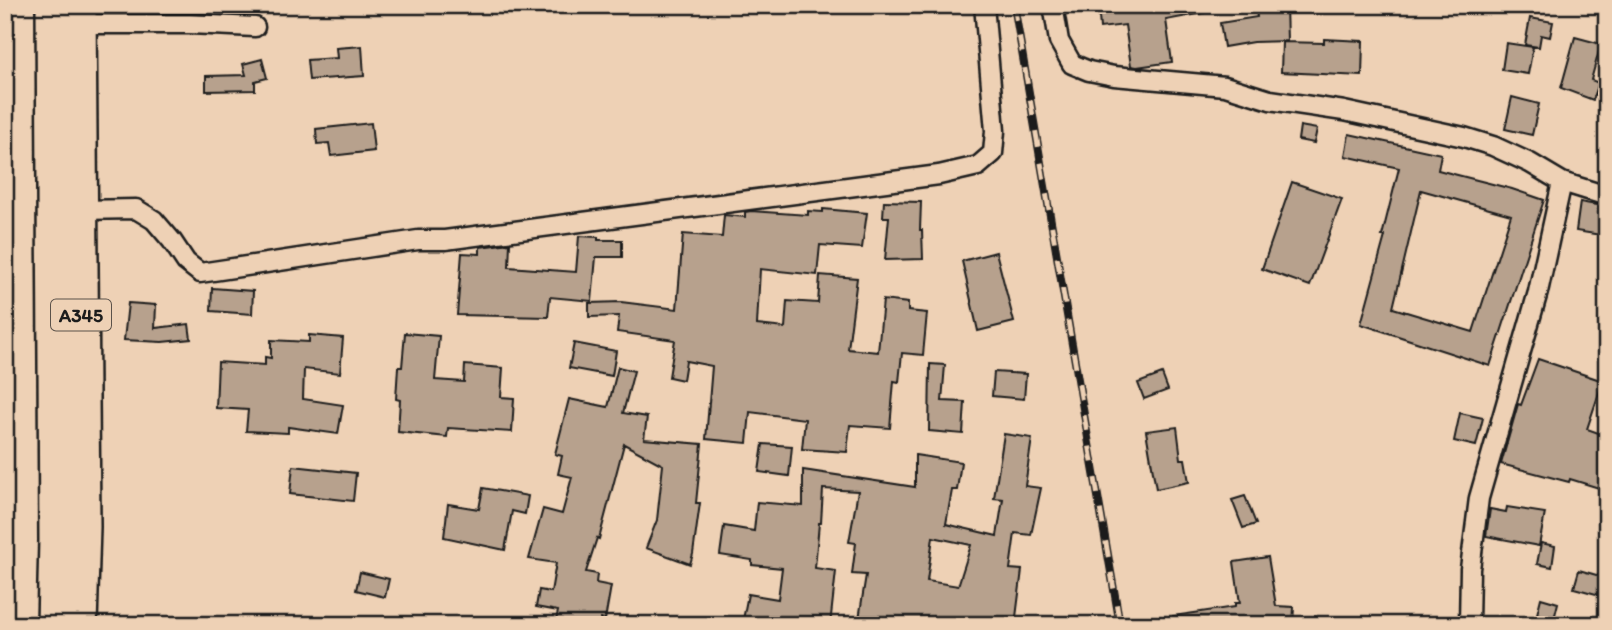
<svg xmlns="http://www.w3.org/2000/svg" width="1612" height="630" font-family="Itim,sans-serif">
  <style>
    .building { fill: #b7a18d; stroke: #1c1c1c; stroke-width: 2; fill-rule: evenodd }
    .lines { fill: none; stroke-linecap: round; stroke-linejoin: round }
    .street-casing { stroke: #1c1c1c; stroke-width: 23 }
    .highway-casing { stroke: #1c1c1c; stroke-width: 38 }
    .street { stroke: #eed1b5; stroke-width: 18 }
    .highway { stroke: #eed1b5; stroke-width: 33 }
    .rail-casing { stroke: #1c1c1c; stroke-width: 8 }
    .rail { stroke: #eed1b5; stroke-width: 5; stroke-dasharray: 16; stroke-linecap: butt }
    .labels { text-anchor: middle; stroke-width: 6; stroke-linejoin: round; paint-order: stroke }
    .shield { fill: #eed1b5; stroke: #5b524a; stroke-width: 2 }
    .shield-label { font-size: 19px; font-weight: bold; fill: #1c1c1c }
  </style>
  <rect width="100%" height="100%" fill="#eed1b5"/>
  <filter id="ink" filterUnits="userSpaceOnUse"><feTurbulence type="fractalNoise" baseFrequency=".0143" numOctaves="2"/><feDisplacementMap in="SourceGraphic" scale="14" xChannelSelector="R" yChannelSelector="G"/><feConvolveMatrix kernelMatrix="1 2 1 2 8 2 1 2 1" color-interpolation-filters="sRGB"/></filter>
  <g filter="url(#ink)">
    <path class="building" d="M1098,5H1203L1204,13L1166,20L1172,62L1137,67L1131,66L1125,25L1100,28Z
      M1255,5H1286L1287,41L1253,42L1224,47L1220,23L1257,17Z
      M1530,18L1553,22L1550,37L1541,35L1539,47L1525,45Z
      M1575,37L1601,44L1591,80L1599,83L1593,100L1561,88Z
      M1324,39L1363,41L1362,76L1281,72L1282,42L1324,43Z
      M1506,43L1533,47L1528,74L1502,70Z
      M362,46L364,76L309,80L307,60L337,58L336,48Z
      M262,59L267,78L255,81V90L206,91V76L246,75L243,64Z
      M1512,97L1539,104L1532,135L1505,129Z
      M371,123L374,151L331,156L329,143L317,144L316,129Z
      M1300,126L1317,129L1314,143L1298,140Z
      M1349,134L1441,154L1438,170L1512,189L1544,200L1490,366L1361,324L1385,236H1382L1399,168L1345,156ZM1421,190L1511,215L1473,332L1393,308Z
      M1292,182L1342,199L1310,286L1262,269Z
      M884,201L921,202L920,230H922L923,259L885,260L889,217H883Z
      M1580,202L1607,207V236L1576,231Z
      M823,209L867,213L862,248L820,245L817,275L760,269L757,325L785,328L787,301L818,303L820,275L857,278L848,349L878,352L883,300L908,303V311L927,313L923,355L902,353L899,382L894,381L890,428L850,425L847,452L802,449L805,419L750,412L747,443L706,439L712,366L686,361L683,380L669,377L675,340L617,332L619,316L589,317V303L621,302L677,309L683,234L722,237L724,215L745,217V212L751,211L808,215V211L823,212Z
      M579,236L598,237V240H622V257H596L592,301L550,297L548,317L457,315L462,253L480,254V247L510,243L509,267L576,272Z
      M996,252L1014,322L978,331L962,261Z
      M212,288L253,291L252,314L211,311Z
      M128,303L156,305L155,328L189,324L191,339L162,342L124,340Z
      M405,333L439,336L435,380L464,382L465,365L503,368L501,397L514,398L512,432L448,428L447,437L398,432L400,400L396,399L398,367H402Z
      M309,335L343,338L340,373L304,369L303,399L343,405L338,434L288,427V433L246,431L248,410L216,408L218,362L265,365V357L271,358V340L309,342Z
      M574,343L616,351L612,376L569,368Z
      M1538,359L1603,381L1587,429L1607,436V462L1599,488L1570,479L1569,482L1501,464L1518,404L1521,405Z
      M930,364L945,365L942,401L965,402L963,434L929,431Z
      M618,367L634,371L623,413L647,417L644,439L702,444L696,503H700L693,554L690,564L646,548L657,520L663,465L624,444L599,539L597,538L586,572L597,574L596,583L611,586L605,620L601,619L600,625H555L558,611L536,607L539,590L551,592L556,563L529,559L543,509L562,514L572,477L558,474L562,456L555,454L569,399L608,407Z
      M994,372L1026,374L1024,399L992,396Z
      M1162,374L1168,390L1144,399L1138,383Z
      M1460,413L1483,418L1476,446L1454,441Z
      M1177,427L1181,459H1185L1189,482L1156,489L1146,431Z
      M1004,434L1032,438L1025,486L1041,488L1031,535L1015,533L1010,569L1022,570L1015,625H858L866,575L852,574L856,543L849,542L858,491L823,489L821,523H819L815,568L836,571L830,625H800L777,621L776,625H742L748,594L778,599L782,568L752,565V560L720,555L724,526L754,531L757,502L803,506V470L915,487V455L961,462L957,490H952L946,524L997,536L1003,499L994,498ZM933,537L971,545L958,586L927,581Z
      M763,444L792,446L789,476L759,472Z
      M293,466L356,473L353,501L290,494Z
      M483,488L528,496L525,514L512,511L505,550L444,537L448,504L479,509Z
      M1245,496L1256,524L1243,528L1232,500Z
      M1507,507L1545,513L1539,546L1486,536L1490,509L1506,512Z
      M1541,543L1555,546L1552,567L1537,564Z
      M1268,557L1276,606L1294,607L1293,625H1268L1269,621L1233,622V625H1174L1173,616L1235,607V603H1240L1234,562Z
      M1579,570L1607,578V597L1574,588Z
      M360,572L389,579L385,597L356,590Z
      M1541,598L1558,603L1554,619L1537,614Z"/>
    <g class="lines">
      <g class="street-casing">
        <path id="street" d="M1053,5L1059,41L1072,64L1089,71L1114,76L1225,86L1270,100L1344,111L1464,137L1493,146L1530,163L1562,182L1607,196
          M74,24H189L255,27
          M80,210L136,209L154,220L172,241L186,262L200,273L418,240H445L939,175L978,166L993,153L995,131L984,5
          M1469,625L1470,569L1479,498L1538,292L1562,182"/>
      </g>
      <g class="highway-casing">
        <path id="highway" d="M53,5L56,540L54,625
          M79,5L83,527L80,625"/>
      </g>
      <use href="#street" class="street"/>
      <use href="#highway" class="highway"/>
      <g class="rail-casing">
        <path id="rail" d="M1014,5L1120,625"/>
      </g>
      <use href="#rail" class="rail"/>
    </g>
  </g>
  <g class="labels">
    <rect class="shield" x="51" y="299.5" width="60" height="31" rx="5"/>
    <g class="shield-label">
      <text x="81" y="322">A345</text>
    </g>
  </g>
  <rect width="1612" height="630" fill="none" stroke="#eed1b5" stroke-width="28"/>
  <rect x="14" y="14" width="1584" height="602" fill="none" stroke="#1c1c1c" stroke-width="2.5" filter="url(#ink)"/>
</svg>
